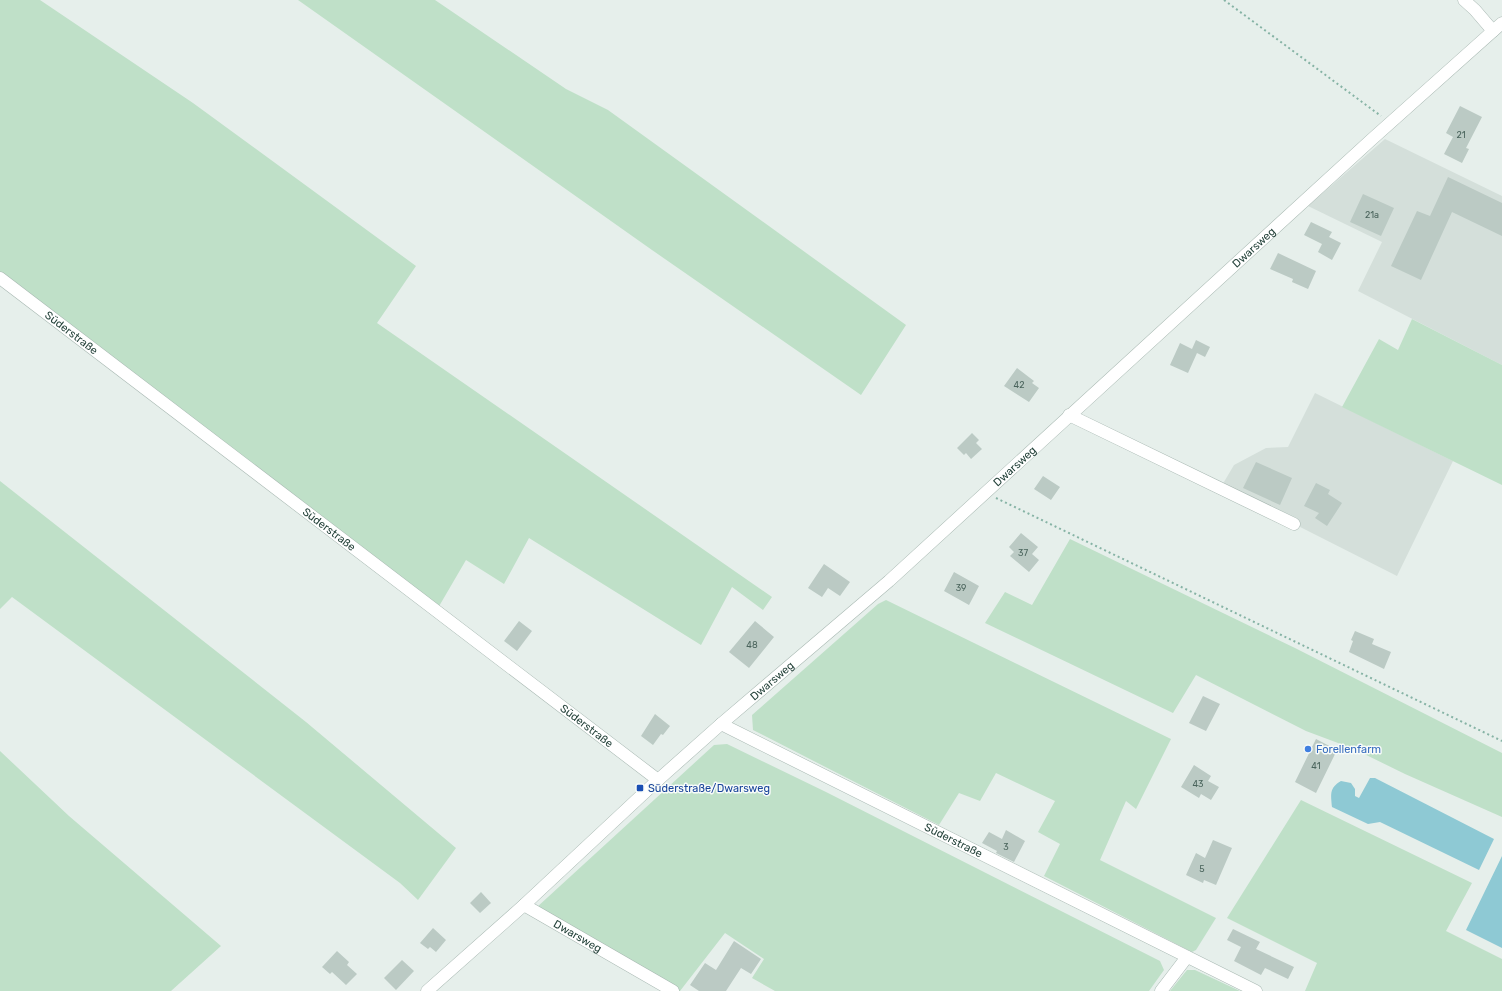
<svg xmlns="http://www.w3.org/2000/svg" width="1502" height="991" font-family="Rubik,sans-serif">
  <style>
    .built { fill: #d4dfda }
    .green { fill: #bfe0c8 }
    .water { fill: #8ec9d4 }
    .building { fill: #bbcac4 }
    .lines { fill: none; stroke-linecap: round; stroke-linejoin: round }
    .minor-casing { stroke: #a8b8b2; stroke-width: 13 }
    .path { stroke: #86b3a5; stroke-width: 2; stroke-dasharray: 2 3; stroke-linecap: butt }
    .minor { stroke: #fff; stroke-width: 12 }
    .shop-dot { fill: #3f7fe0; stroke: #f7fbf9; stroke-width: 1.5 }
    .transit-dot { fill: #1a4fb4; stroke: #f7fbf9; stroke-width: 1.5 }
    .labels { text-anchor: middle; stroke-width: 3; stroke-linejoin: round; paint-order: stroke }
    .number-label { font-size: 9px; fill: #4a645c }
    .street-label { font-size: 11px; fill: #24423a; stroke: #f7fbf9 }
    .shop-label { font-size: 11px; fill: #366cbe; stroke: #f7fbf9; text-anchor: start }
    .transit-label { font-size: 11px; fill: #164399; stroke: #f7fbf9; text-anchor: start }
  </style>
  <rect width="100%" height="100%" fill="#e6efeb"/>
  <path class="built" d="M1385,139L1502,196V365L1358,291L1382,242L1308,206Z
    M1315,393L1453,461L1397,576L1221,487L1234,465L1266,448L1288,447Z"/>
  <path class="green" d="M0,0H40L193,103L416,266L377,323L772,597L763,610L732,587L701,645L529,538L504,584L466,560L438,608L0,274Z
    M298,0H435L566,89L608,110L906,325L861,395L652,250Z
    M1412,319L1502,365V485L1342,407L1379,339L1398,350Z
    M0,481L306,722L456,848L418,900L400,883L12,597L0,609Z
    M1070,539L1295,648L1502,753V817L1405,774L1354,749L1306,731L1196,675L1173,713L985,623L1005,592L1032,605Z
    M886,600L1171,739L1136,809L1126,801L1100,860L1216,918L1196,950L1192,952L1044,876L1060,844L1038,832L1055,801L996,773L980,801L959,793L939,825L753,730L752,715L878,604Z
    M727,744L826,792L1160,961L1164,970L1149,991H775L752,978L764,959L725,933L680,991H679L536,908L714,745Z
    M0,751L69,816L221,946L171,991H0Z
    M1301,800L1472,883L1446,931L1502,959V991H1305L1317,963L1227,918Z
    M1187,970H1195L1240,991H1170Z"/>
  <path class="water" d="M1370,778H1375L1494,839L1479,870L1380,822L1368,824L1332,807C1331,794 1329,788 1341,781L1351,783L1355,789V796L1359,798Z
    M1502,856V948L1466,930Z"/>
  <path class="building" d="M1460,106L1482,117L1466,148L1469,149L1462,163L1444,154L1453,137L1446,133Z
    M1448,177L1502,203V236L1452,212L1421,280L1391,266L1417,211L1430,216Z
    M1363,194L1394,208L1381,236L1350,222Z
    M1311,222L1332,232L1329,237L1341,243L1332,260L1318,252L1322,244L1304,235Z
    M1278,253L1316,271L1308,289L1292,282L1293,279L1270,269Z
    M1196,340L1210,347L1205,357L1197,353L1188,373L1170,365L1180,343L1192,349Z
    M1017,368L1034,381L1032,383L1039,388L1029,402L1004,386Z
    M972,433L979,440L976,443L982,449L971,459L966,453L964,455L957,448Z
    M1256,462L1292,478L1280,505L1243,488Z
    M1043,476L1060,487L1051,500L1034,489Z
    M1316,483L1330,490L1328,494L1342,503L1327,526L1315,518L1319,513L1304,506Z
    M1021,533L1038,547L1032,554L1039,560L1029,572L1010,556L1014,552L1009,547Z
    M824,564L850,582L840,596L828,588L822,597L808,588Z
    M954,572L979,586L969,605L944,591Z
    M519,621L532,631L517,651L504,641Z
    M755,621L774,637L749,668L729,652Z
    M1355,631L1374,639L1372,644L1391,652L1384,669L1349,652L1353,641L1351,640Z
    M1203,696L1220,704L1206,731L1189,723Z
    M655,714L670,726L663,735L661,734L653,745L641,736Z
    M1316,739L1337,750L1316,793L1295,782Z
    M1194,765L1211,776L1208,781L1219,787L1211,800L1201,794L1199,798L1181,787Z
    M1006,830L1025,841L1014,862L996,853L997,851L982,843L989,832L1002,839Z
    M1213,840L1232,848L1216,885L1204,880L1203,883L1186,875L1196,853L1205,858Z
    M481,892L491,903L480,913L470,903Z
    M433,928L446,940L436,952L430,947L428,949L420,943Z
    M1233,929L1260,942L1256,949L1294,967L1288,979L1265,968L1261,975L1234,961L1241,947L1227,940Z
    M734,941L761,959L751,974L741,968L726,991H699L690,985L705,963L716,970Z
    M337,951L349,962L347,965L357,974L346,985L332,972L330,974L322,967Z
    M402,960L414,971L396,990L384,978Z"/>
  <g class="lines">
    <g class="minor-casing">
      <g id="minor">
        <path d="M1464,0L1475,10L1493,31"/>
        <path id="s1" d="M0,278L658,780"/>
        <path d="M1069,415L1294,524"/>
        <path id="s2" d="M721,724L1256,991"/>
        <path id="s3" d="M524,905L673,991"/>
        <path id="s4" d="M427,991L524,905L658,780L721,724L889,581L1371,140L1502,23"/>
        <path d="M1161,991L1187,957"/>
      </g>
    </g>
    <path class="path" d="M1224,0L1381,116
      M996,498L1502,741"/>
    <use href="#minor" class="minor"/>
  </g>
  <circle class="shop-dot" cx="1308" cy="749" r="4"/>
  <rect class="transit-dot" x="636" y="784" width="8" height="8" rx="2"/>
  <g class="labels">
    <g class="number-label">
      <text x="1461" y="138">21</text>
      <text x="1372" y="218">21a</text>
      <text x="1019" y="388">42</text>
      <text x="1023" y="556">37</text>
      <text x="961" y="591">39</text>
      <text x="752" y="648">48</text>
      <text x="1316" y="769">41</text>
      <text x="1198" y="787">43</text>
      <text x="1006" y="850">3</text>
      <text x="1202" y="872">5</text>
    </g>
    <g class="street-label">
      <text dy="4" stroke="none"><textPath href="#s4" startOffset="1112">Dwarsweg</textPath></text>
      <text dy="4" stroke="none"><textPath href="#s1" startOffset="90">Süderstraße</textPath></text>
      <text dy="4" stroke="none"><textPath href="#s4" startOffset="788">Dwarsweg</textPath></text>
      <text dy="4" stroke="none"><textPath href="#s1" startOffset="414">Süderstraße</textPath></text>
      <text dy="4" stroke="none"><textPath href="#s4" startOffset="464">Dwarsweg</textPath></text>
      <text dy="4" stroke="none"><textPath href="#s1" startOffset="738">Süderstraße</textPath></text>
      <text dy="4" stroke="none"><textPath href="#s2" startOffset="260">Süderstraße</textPath></text>
      <text dy="4" stroke="none"><textPath href="#s3" startOffset="62">Dwarsweg</textPath></text>
    </g>
    <g class="shop-label">
      <text x="1316" y="753">Forellenfarm</text>
    </g>
    <g class="transit-label">
      <text x="648" y="792">Süderstraße/Dwarsweg</text>
    </g>
  </g>
</svg>
